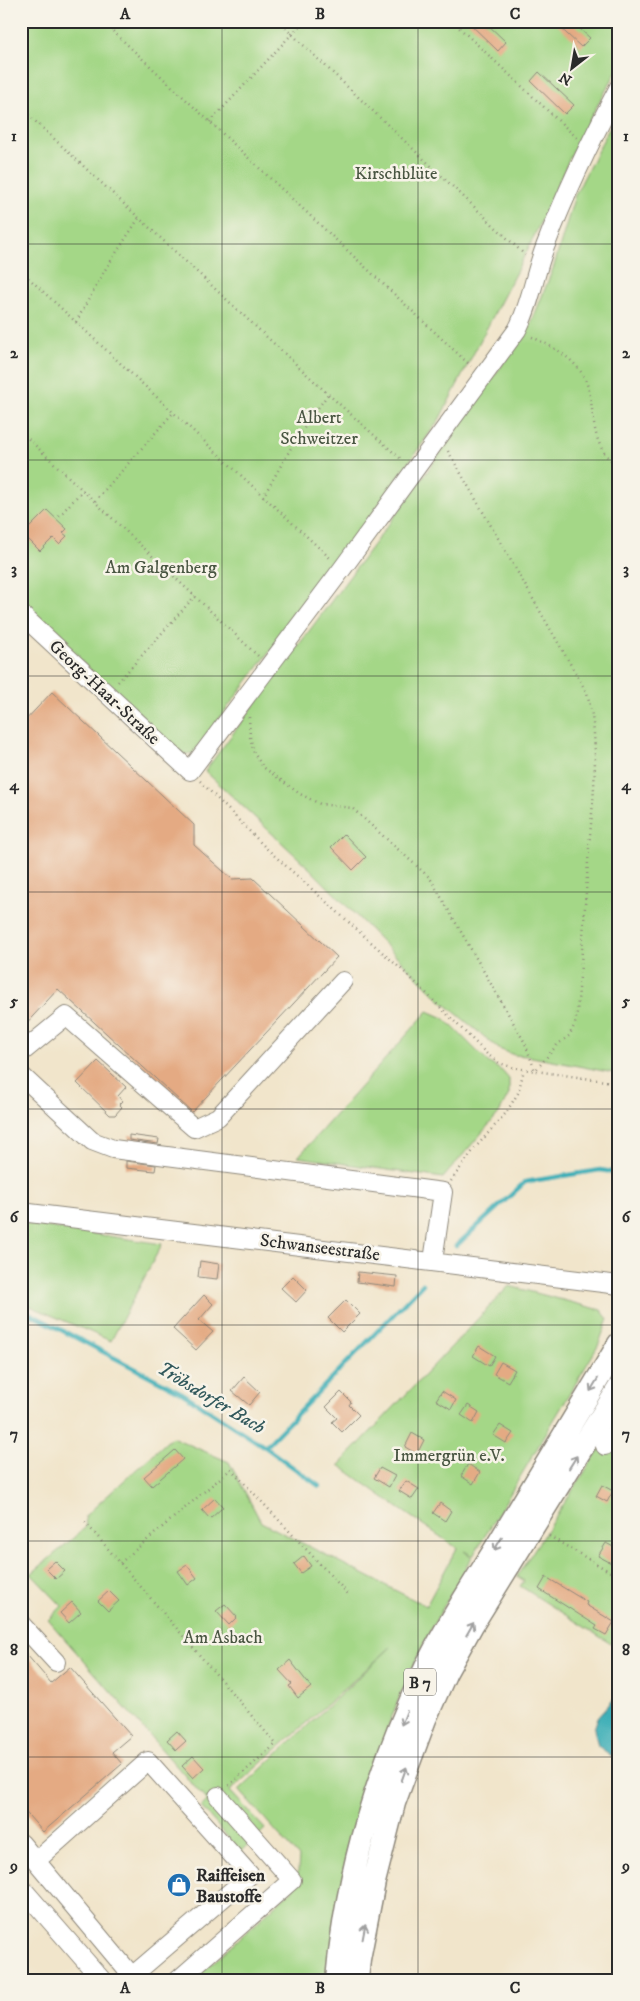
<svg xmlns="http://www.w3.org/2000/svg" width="640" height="2001" font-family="'IM FELL DW Pica',serif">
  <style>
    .green { fill: #a4d787; stroke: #688159 }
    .water { fill: #3eafb7; stroke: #346d71 }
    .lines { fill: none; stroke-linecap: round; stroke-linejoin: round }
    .stream { stroke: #3eafb7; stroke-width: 4.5 }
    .building { fill: #e4aa83 }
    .minor-casing { stroke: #8e887b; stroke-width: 20 }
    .major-casing { stroke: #8e887b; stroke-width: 25 }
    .path { stroke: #8e887b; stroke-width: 2.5; stroke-dasharray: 1 4; stroke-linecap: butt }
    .minor { stroke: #fff; stroke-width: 18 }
    .major { stroke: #fff; stroke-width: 22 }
    .oneway { stroke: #a0a0a0 }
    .grid { fill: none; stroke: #2b2b2b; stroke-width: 1; stroke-opacity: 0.55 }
    .labels { text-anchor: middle; stroke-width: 5; stroke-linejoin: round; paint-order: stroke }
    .shield { fill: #f7f3e8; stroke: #686764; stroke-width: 1 }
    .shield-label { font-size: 16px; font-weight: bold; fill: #2b2b2b }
    .park-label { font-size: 18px; fill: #495642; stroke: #f7f3e8 }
    .street-label { font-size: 18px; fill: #2b2b2b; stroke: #f7f3e8 }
    .poi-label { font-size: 18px; font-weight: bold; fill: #2b2b2b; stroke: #f7f3e8; text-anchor: start }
    .water-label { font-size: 19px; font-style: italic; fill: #32595c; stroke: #f7f3e8 }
    .neatline { fill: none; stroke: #2b2b2b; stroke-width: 2 }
    .grid-label { font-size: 16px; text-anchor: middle; font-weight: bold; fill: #2b2b2b }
  </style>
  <rect width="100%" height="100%" fill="#f7f3e8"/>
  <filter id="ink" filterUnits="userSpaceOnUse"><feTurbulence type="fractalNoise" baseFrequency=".02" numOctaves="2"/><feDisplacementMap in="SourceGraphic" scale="10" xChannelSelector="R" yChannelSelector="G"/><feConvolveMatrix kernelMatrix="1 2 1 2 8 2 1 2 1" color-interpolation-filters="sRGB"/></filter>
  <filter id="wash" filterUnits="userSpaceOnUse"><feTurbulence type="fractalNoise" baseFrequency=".0096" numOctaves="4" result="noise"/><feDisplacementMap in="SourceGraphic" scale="20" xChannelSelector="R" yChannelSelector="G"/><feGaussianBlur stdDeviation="1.12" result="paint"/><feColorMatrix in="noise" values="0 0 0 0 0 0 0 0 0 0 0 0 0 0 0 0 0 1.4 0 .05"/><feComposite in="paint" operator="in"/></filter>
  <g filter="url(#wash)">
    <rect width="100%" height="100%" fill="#f1e5cb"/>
    <path class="green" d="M21,21H619V67L578,140L529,247L439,420L337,563L193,753L185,754L178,752L21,605Z
      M619,109V1074L527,1056L514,1055L499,1049L439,999L310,869L205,771L417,486L531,324L554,266L575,195Z
      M428,1011L444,1018L488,1062L502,1071L509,1079V1094L499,1113L443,1178L298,1157Z
      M21,1223L162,1244L111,1341L21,1302Z
      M509,1286L601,1310L608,1319L598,1346L473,1556L464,1551L472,1557L431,1629L405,1683L387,1729L330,1980H194L293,1889L298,1871L299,1857L239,1790L391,1647L230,1791L265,1829L241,1852L201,1807L207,1801L48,1620L62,1606L31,1574L86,1527L85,1516L172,1437L229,1462L261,1522L426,1606L457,1548L397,1507L339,1465Z
      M619,1419V1649L520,1586L524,1581L517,1576Z"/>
    <path class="water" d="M613,1700H619V1761L598,1746L594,1729L598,1717Z"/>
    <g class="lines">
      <path class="stream" d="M456,1246L525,1182L600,1170L619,1173
        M21,1309L182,1393L265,1447L319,1486
        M265,1447L423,1284"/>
    </g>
    <g id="blocks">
      <path class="building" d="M467,21H484L506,42L498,51Z
        M553,21H571L590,38L581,47Z
        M539,72L574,105L565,114L531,81Z
        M47,510L67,529L63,533L67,536L59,544L53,538L40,551L23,534Z
        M52,692L194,825V845L232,879L253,878L337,957L192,1112L58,989L21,1029V725Z
        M344,834L366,857L353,870L331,847Z
        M98,1061L126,1087L118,1096L122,1101L119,1104L122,1107L115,1115H110L77,1083Z
        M129,1135L159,1139L158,1144L129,1140Z
        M126,1161L156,1165L155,1171L126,1168Z
        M200,1261L219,1264L217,1279L198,1277Z
        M358,1272L397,1276L396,1287L357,1282Z
        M293,1276L307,1290L296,1302L281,1288Z
        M204,1295L213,1304L199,1320L213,1332L196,1350L173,1329Z
        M346,1300L360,1314L342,1332L328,1318Z
        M479,1346L495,1356L489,1366L473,1356Z
        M501,1362L515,1370L508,1382L494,1374Z
        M244,1377L260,1392L249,1405L232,1391Z
        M442,1391L456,1400L451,1409L436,1400Z
        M341,1392L351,1402L349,1405L359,1415L342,1432L332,1422L337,1418L326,1407Z
        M468,1405L479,1412L473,1423L461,1415Z
        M500,1425L513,1433L506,1443L493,1435Z
        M412,1433L424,1440L417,1454L405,1447Z
        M175,1450L183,1459L152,1486L144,1477Z
        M468,1464L480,1472L473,1484L461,1476Z
        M380,1468L395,1476L389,1487L374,1478Z
        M406,1481L419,1489L412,1499L399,1491Z
        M602,1485L613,1491L607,1502L596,1496Z
        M215,1498L223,1507L210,1519L202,1510Z
        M440,1503L451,1511L445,1521L433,1513Z
        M606,1543L619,1550L613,1564L598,1556Z
        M304,1556L311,1566L301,1573L294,1564Z
        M55,1561L65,1571L56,1579L46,1569Z
        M187,1565L197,1578L188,1585L178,1571Z
        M546,1577L587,1602L586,1605L614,1622L606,1635L595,1629L597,1626L539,1589Z
        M109,1591L119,1601L108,1611L98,1601Z
        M72,1602L81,1612L69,1623L60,1613Z
        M225,1604L237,1617L229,1625L216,1611Z
        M21,1648L51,1683L70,1667L131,1736L112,1752L122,1764L43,1832L21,1807Z
        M290,1660L311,1687L298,1698L289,1686L292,1684L279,1670Z
        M177,1731L186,1741L176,1750L167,1740Z
        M193,1756L204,1768L193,1778L182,1766Z"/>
    </g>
  </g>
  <g filter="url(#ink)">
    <use href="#blocks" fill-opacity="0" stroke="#8e887b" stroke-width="1"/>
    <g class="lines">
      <g class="minor-casing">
        <path id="minor" d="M21,614L190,771L342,569L517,330C531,304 534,275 545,247C566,192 591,140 619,87
          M21,1053L66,1016L194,1128L218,1117L343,981
          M21,1075L92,1141L113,1149L443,1192L433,1261
          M21,1212L619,1285
          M605,1446L619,1426
          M21,1624L56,1662
          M21,1843L132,1976L250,1875L148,1761L36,1861
          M21,1887L102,1980
          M178,1980L292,1880L218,1796"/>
      </g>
      <g class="major-casing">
        <path id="major" d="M337,1980C347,1868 379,1766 427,1665C446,1626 471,1588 494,1551C535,1482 577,1413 619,1344
          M357,1980L359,1959L374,1882L394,1803L425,1719L446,1672L472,1625L619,1388"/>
      </g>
      <path class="path" d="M102,21L471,366
        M278,21L525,255
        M452,21L577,138
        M21,108L328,394L402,460
        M210,122L304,21
        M21,271L330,558
        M76,322L105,270L139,218
        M532,337C551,346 569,355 581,372C600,399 583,445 619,466
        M21,432L258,656
        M448,451L587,693C601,743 593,797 589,848C585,903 582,958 577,1012L575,1024L569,1036L557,1045L535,1071
        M263,497L295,441L328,394
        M95,501L173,413
        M59,516L83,490
        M118,682L195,596
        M249,717L250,737L254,753L263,767L300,794L320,804L352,808L430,878L525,1043L535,1071
        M200,781L266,848L410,977L487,1054L499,1063L515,1068L619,1083
        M451,1181L475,1148L506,1113L518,1093L524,1070
        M85,1522L276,1744L228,1786
        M549,1536L619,1577
        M120,1563L231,1469L349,1595"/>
      <use href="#minor" class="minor"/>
      <use href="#major" class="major"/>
    </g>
    <defs><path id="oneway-shaft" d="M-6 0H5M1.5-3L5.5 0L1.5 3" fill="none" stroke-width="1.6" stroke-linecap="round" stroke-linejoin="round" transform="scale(1.25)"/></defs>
    <g class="oneway">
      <use href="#oneway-shaft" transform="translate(594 1385) rotate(121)"/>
      <use href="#oneway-shaft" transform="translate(573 1462) rotate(-58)"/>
      <use href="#oneway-shaft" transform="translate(498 1544) rotate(121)"/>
      <use href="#oneway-shaft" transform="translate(470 1629) rotate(-60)"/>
      <use href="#oneway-shaft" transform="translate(404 1718) rotate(112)"/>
      <use href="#oneway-shaft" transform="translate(404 1774) rotate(-70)"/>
      <use href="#oneway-shaft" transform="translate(364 1932) rotate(-79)"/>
    </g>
  </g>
  <path class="grid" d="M222,21V1980M418,21V1980M21,244H619M21,460H619M21,676H619M21,892H619M21,1109H619M21,1325H619M21,1541H619M21,1757H619"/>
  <defs>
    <g id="shop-disc" transform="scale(1.25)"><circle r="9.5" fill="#1f6fb2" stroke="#f7f3e8"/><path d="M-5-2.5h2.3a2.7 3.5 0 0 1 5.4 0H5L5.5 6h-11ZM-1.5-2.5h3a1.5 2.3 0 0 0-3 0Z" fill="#fff"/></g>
  </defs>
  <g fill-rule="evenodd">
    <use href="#shop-disc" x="179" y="1885"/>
  </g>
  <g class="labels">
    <rect class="shield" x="404" y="1668.5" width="32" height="27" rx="4"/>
    <g class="shield-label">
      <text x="420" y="1688">B 7</text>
    </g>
    <g class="park-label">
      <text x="396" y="179">Kirschblüte</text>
      <text x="319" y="423">Albert<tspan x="319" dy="21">Schweitzer</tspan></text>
      <text x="161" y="573">Am Galgenberg</text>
      <text x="449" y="1461">Immergrün e.V.</text>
      <text x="223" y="1643">Am Asbach</text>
    </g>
    <g class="street-label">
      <text transform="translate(105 692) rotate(43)" y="6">Georg-Haar-Straße</text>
      <text transform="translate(320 1247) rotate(7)" y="6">Schwanseestraße</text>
    </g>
    <g class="poi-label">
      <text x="196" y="1881">Raiffeisen<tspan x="196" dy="21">Baustoffe</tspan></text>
    </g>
    <g class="water-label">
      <text transform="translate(212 1397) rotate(31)" y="7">Tröbsdorfer Bach</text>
    </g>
  </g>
  <rect width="640" height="2001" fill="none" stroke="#f7f3e8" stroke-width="55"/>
  <g transform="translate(572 68) rotate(211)" stroke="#f7f3e8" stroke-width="4" paint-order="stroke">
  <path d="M0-4L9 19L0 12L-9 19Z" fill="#2b2b2b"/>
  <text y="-8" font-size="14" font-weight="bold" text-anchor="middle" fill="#2b2b2b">N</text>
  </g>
  <rect x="28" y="28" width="584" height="1946" class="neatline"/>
  <g class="grid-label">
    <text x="125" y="19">A</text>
    <text x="320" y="19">B</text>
    <text x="515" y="19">C</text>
    <text x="14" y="141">1</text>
    <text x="626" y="141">1</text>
    <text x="14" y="358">2</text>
    <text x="626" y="358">2</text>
    <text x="14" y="574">3</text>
    <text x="626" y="574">3</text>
    <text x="14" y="790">4</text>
    <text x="626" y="790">4</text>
    <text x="14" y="1006">5</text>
    <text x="626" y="1006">5</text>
    <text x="14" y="1222">6</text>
    <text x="626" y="1222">6</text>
    <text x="14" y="1439">7</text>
    <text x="626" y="1439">7</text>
    <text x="14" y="1655">8</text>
    <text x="626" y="1655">8</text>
    <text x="14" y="1871">9</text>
    <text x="626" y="1871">9</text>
    <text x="125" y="1993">A</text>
    <text x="320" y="1993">B</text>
    <text x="515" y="1993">C</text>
  </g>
</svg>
